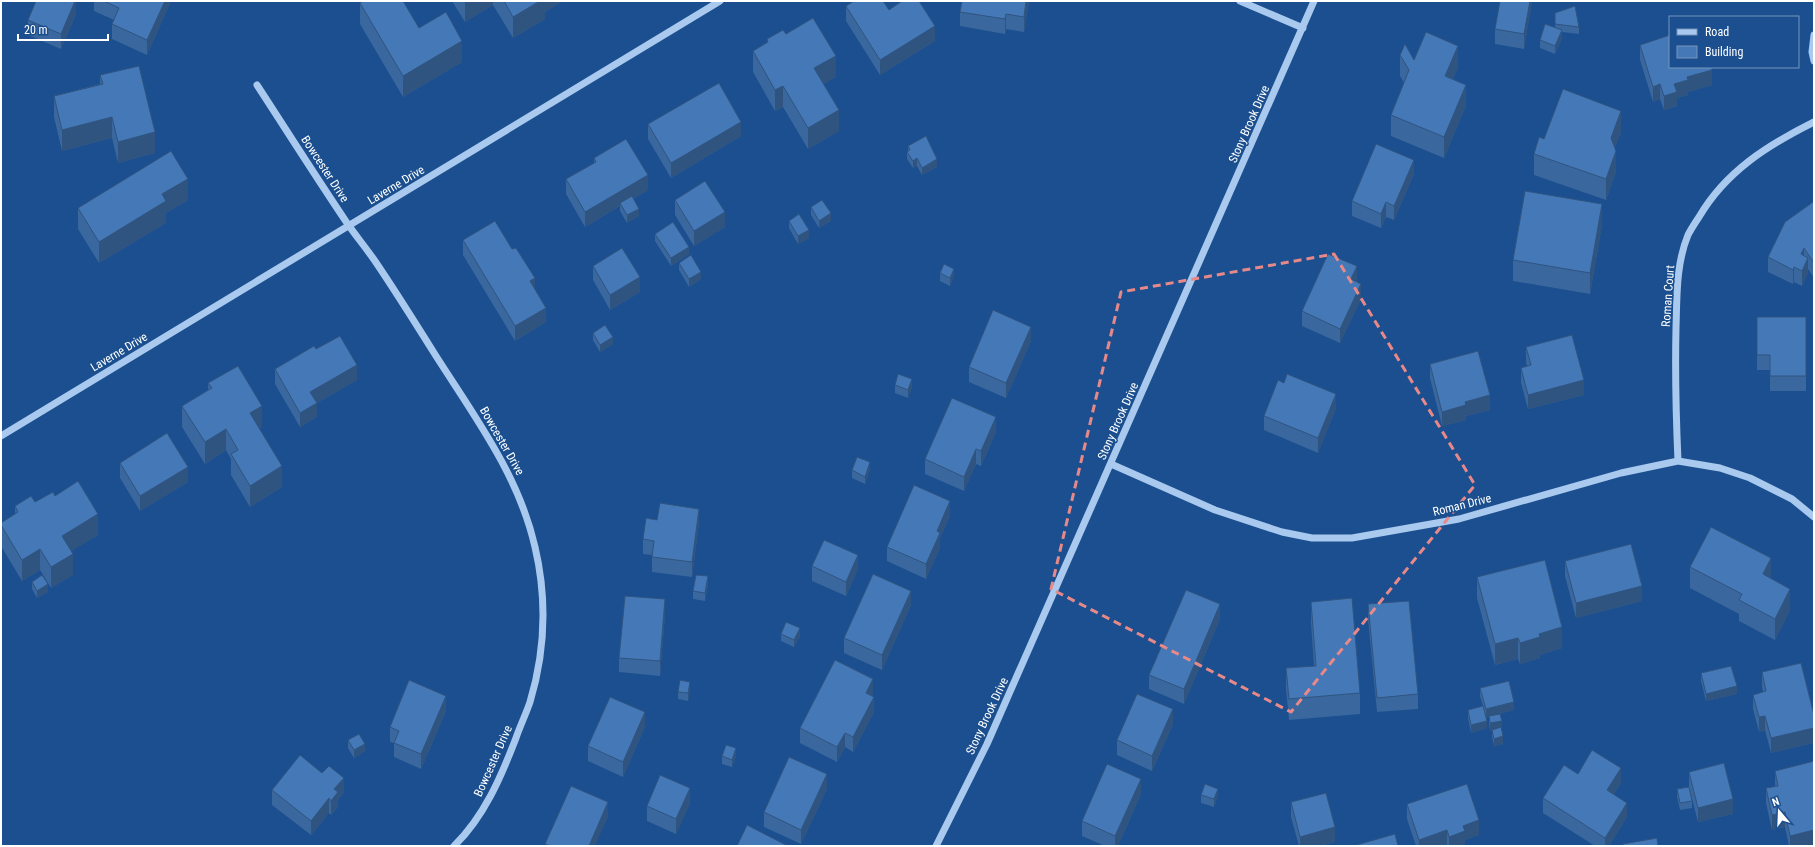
<svg xmlns="http://www.w3.org/2000/svg" width="1815" height="847" font-family="'Roboto Condensed',sans-serif">
  <style>
    .lines { fill: none; stroke-linecap: round; stroke-linejoin: round }
    .minor { stroke: #a9c9ee; stroke-width: 7 }
    .wall { fill: #3a679d }
    .shaded-wall { fill: #305480 }
    .building { fill: #4478b7; stroke: #305480 }
    .marked { fill: none; stroke: #e88989; stroke-width: 3; stroke-dasharray: 8 5; stroke-linejoin: round }
    .labels { text-anchor: middle; stroke-width: 3; stroke-linejoin: round; paint-order: stroke }
    .street-label { font-size: 12px; fill: #fff; stroke: #1b4f8f }
  </style>
  <rect width="100%" height="100%" fill="#1b4f8f"/>
  <g class="lines">
    <path class="minor" d="M1240,1L1303,28
      M1814,35L1812,52L1814,61
      M257,85C287,131 316,177 347,223C356,236 366,248 375,261C396,292 416,324 436,356C475,417 519,476 535,547C547,598 545,652 530,702C526,714 520,726 516,738C501,777 484,817 454,846
      M1,436L720,1
      M1678,461C1676,416 1675,372 1676,328C1677,296 1676,264 1688,235C1691,229 1695,223 1699,217C1726,171 1768,145 1814,122
      M1111,464L1215,510L1282,532L1312,538H1352L1459,519L1621,473L1678,461L1720,468L1750,478L1792,499L1814,517
      M936,846L987,744L1314,1"/>
  </g>
  <path class="wall" d="M76,1V14L61,49L28,35V20Z
    M94,1H171L147,55L112,39V24L114,20L94,11Z
    M452,1H563L545,12V19L513,38L493,5L465,22Z
    M1029,1L1024,32L1006,29L1005,34L960,26V12Z
    M1500,1H1532L1524,49L1495,44V29Z
    M360,3L419,28L462,62L403,97L360,24Z
    M846,6L889,10L935,41L880,75L846,21Z
    M1555,13L1579,27V34L1562,32V38L1555,54L1540,48V40L1555,28Z
    M786,34L836,77L823,84L839,131L808,149L783,107L775,111L753,72V51L767,43V39Z
    M1640,45L1712,85L1688,92V95L1677,98V106L1664,110L1660,99L1653,102L1640,60Z
    M1400,55L1414,60L1458,67L1453,79L1466,106L1444,158L1391,136V115L1404,83L1400,76Z
    M100,75L155,153L118,163L112,138L62,151L54,117V96L100,84Z
    M648,124L741,136L671,178L648,139Z
    M1621,132L1615,147L1616,172L1606,200L1534,175V154L1544,139Z
    M908,146L937,167L922,175L917,166L913,168L907,159V152L908,151Z
    M594,158L648,190L633,199L639,216L627,223L620,211V206L585,227L566,194V179L594,163Z
    M1414,174L1394,220L1386,217L1381,228L1352,216V201Z
    M188,200L166,213V223L99,263L78,229V208Z
    M675,200L725,227L694,246L675,215Z
    M1814,204V278L1808,269V273L1802,286L1794,282L1793,284L1768,272V257Z
    M811,207L831,221L819,228L811,215Z
    M789,221L809,238L798,244L789,228Z
    M1602,225L1590,294L1513,281V260Z
    M655,234L689,254L671,266L655,241Z
    M463,240L546,322L515,341L463,255Z
    M679,263L701,279L689,287L679,270Z
    M593,266L640,292L610,310L593,280Z
    M940,273L954,276L950,286L940,281Z
    M1357,281V282L1361,299L1340,343L1302,326V311Z
    M1757,317H1806V391H1770V370H1757Z
    M593,333L613,344L600,352L593,340Z
    M1031,341L1006,398L969,382V367Z
    M1526,347L1584,395L1528,409L1521,383V368L1527,366L1526,362Z
    M316,349L357,380L317,403V417L300,427L275,384V369Z
    M1430,364L1490,410L1466,416V420L1442,426L1430,378Z
    M208,383L262,427L259,429L282,487L250,507L231,475V459L226,450L205,464L182,427V406L208,390Z
    M895,385L912,387L908,398L895,393Z
    M1336,408L1318,453L1264,430V416Z
    M996,432L981,466L976,464L964,491L925,474V459Z
    M120,463L188,482L140,511L120,478Z
    M852,470H870L865,484L852,478Z
    M55,496L98,535L71,551L73,575L51,588L40,570L22,581L1,546V523L15,515V506L35,502Z
    M950,516L940,538V548L926,579L887,561V547Z
    M657,520L699,523L692,577L652,572V555L643,554V539Z
    M1565,561L1642,601L1576,618L1565,576Z
    M812,566L858,569L846,596L812,581Z
    M1690,567L1771,579L1790,610L1775,640L1739,621V614L1690,588Z
    M1477,577L1562,648L1540,655V658L1520,664L1518,659L1495,665L1477,598Z
    M32,582L48,592L37,598L32,589Z
    M708,584L705,601L693,599V591Z
    M1311,602L1360,693V714L1289,720L1286,689V668L1314,666L1311,623Z
    M1368,604L1418,694V709L1377,712L1368,619Z
    M911,605L882,670L844,653V638Z
    M665,614L660,676L619,672V658Z
    M1220,619L1184,704L1149,689V675Z
    M781,634L800,636L794,647L781,641Z
    M1762,672L1814,715V743L1771,753L1765,730L1759,732L1753,709V695L1763,692L1762,687Z
    M1701,673L1737,694L1706,701L1701,681Z
    M1480,688L1514,710L1486,717L1487,728L1471,733L1468,718V710L1483,706L1480,696Z
    M690,689L688,701L678,699V692Z
    M873,694L872,696L874,712L853,752L845,747L837,762L800,743V728Z
    M446,711L421,769L394,757V743L390,742V727Z
    M1489,716L1502,728L1503,744L1494,746L1492,737V730L1490,731L1489,724Z
    M1173,724L1152,771L1117,755V740Z
    M645,727L623,777L588,761V746Z
    M348,740L365,751L354,758L348,748Z
    M722,756H736L732,767L722,764Z
    M1775,771L1809,846H1789L1785,827L1772,830L1766,803V788L1775,787Z
    M1689,772L1733,814L1698,822L1690,791L1692,801V808L1680,810L1677,797V789L1689,787Z
    M1578,774L1621,783L1614,794L1627,817L1609,846H1595L1543,813V798Z
    M827,789L801,844L764,827V812Z
    M272,790L344,792L338,800V807L331,815L329,813L311,835L272,805Z
    M1141,794L1118,846H1105L1082,836V821Z
    M1201,795L1218,796L1214,807L1201,803Z
    M1291,802L1335,842L1320,846H1299L1291,817Z
    M690,803L676,834L647,821V806Z
    M1407,804L1479,835L1465,840V846H1447V845L1444,846H1416L1407,819Z"/>
  <path class="shaded-wall" d="M75,1H76V14L61,49V34Z
    M165,1H171L147,55V40Z
    M465,1H493V5L465,22Z
    M540,1H563L545,12V19L513,38V17Z
    M1026,1H1029L1024,32V17Z
    M1530,1H1532L1524,49V34Z
    M1006,14V29L1005,34V19Z
    M935,26V41L880,75V60Z
    M1562,30V38L1555,54V46Z
    M462,41V62L403,97V76Z
    M1458,46V67L1445,97V76Z
    M836,56V77L814,90V68Z
    M1712,70V85L1688,92V95L1677,98V106L1664,110V96L1674,84L1687,77Z
    M1660,84V99L1653,102V87Z
    M1466,85V106L1444,158V137Z
    M783,86V107L775,111V90Z
    M839,110V131L808,149V128Z
    M1621,111V132L1611,159V138Z
    M112,117V138L62,151V130Z
    M741,122V136L671,178V163Z
    M155,132V153L118,163V142Z
    M1616,151V172L1606,200V179Z
    M917,158V166L913,168V161Z
    M937,159V167L922,175V168Z
    M1414,160V174L1394,220V206Z
    M648,175V190L621,206L620,203V206L585,227V212Z
    M188,179V200L166,213V223L99,263V242L162,194Z
    M1386,202V217L1381,228V214Z
    M1602,204V225L1590,294V273Z
    M639,209V216L627,223V215Z
    M725,212V227L694,246V231Z
    M831,213V221L819,228V221Z
    M809,230V238L798,244V236Z
    M689,247V254L671,266V258Z
    M1804,248V263L1801,254Z
    M1808,258V273L1802,286V271Z
    M1357,266V281L1351,294V279Z
    M1794,267V282L1793,284V270Z
    M954,269V276L950,286V278Z
    M701,272V279L689,287V279Z
    M640,277V292L610,310V295Z
    M535,278V293L530,281Z
    M1361,284V299L1340,343V329Z
    M546,308V322L515,341V326Z
    M1031,327V341L1006,398V383Z
    M613,337V344L600,352V345Z
    M357,365V380L310,407V392Z
    M912,379V387L908,398V390Z
    M1584,380V395L1528,409V395Z
    M1336,394V408L1318,453V438Z
    M1490,395V410L1466,416V420L1442,426V412L1465,402Z
    M317,403V417L300,427V413Z
    M262,406V427L250,434V413Z
    M996,417V432L981,466V451Z
    M226,429V450L205,464V442Z
    M976,449V464L964,491V477Z
    M870,462V470L865,484V477Z
    M282,466V487L250,507V486Z
    M188,467V482L140,511V496Z
    M950,501V516L940,538V548L926,579V564L937,531Z
    M699,509V523L692,577V562Z
    M98,514V535L62,557V536Z
    M40,549V570L22,581V560Z
    M73,554V575L51,588V567Z
    M858,555V569L846,596V582Z
    M1771,558V579L1763,574Z
    M708,576V584L705,601V593Z
    M48,584V592L37,598V591Z
    M1642,586V601L1576,618V603Z
    M1790,589V610L1775,640V619Z
    M911,591V605L882,670V655Z
    M665,599V614L660,676V661Z
    M1220,604V619L1184,704V689Z
    M1562,627V648L1540,655V658L1520,664V643L1539,634Z
    M800,628V636L794,647V640Z
    M1518,638V659L1495,665V644Z
    M873,679V694L866,708V693Z
    M690,682V689L688,701V693Z
    M1737,686V694L1706,701V694Z
    M446,696V711L421,769V754Z
    M874,697V712L853,752V737Z
    M1514,702V710L1486,717V709Z
    M1173,709V724L1152,771V756Z
    M645,712V727L623,777V762Z
    M1765,716V730L1759,732V717Z
    M1487,721V728L1471,733V725Z
    M1502,721V728L1490,731V723Z
    M1814,728V743L1771,753V738Z
    M845,733V747L837,762V747Z
    M1503,736V744L1494,746V739Z
    M365,744V751L354,758V750Z
    M736,748V756L732,767V760Z
    M1621,768V783L1607,805V790Z
    M827,774V789L801,844V830Z
    M344,778V792L338,800V807L331,815V801L334,789Z
    M1141,779V794L1118,846H1115V836Z
    M690,788V803L676,834V819Z
    M1218,789V796L1214,807V799Z
    M329,798V813L311,835V821Z
    M1733,799V814L1698,822V808Z
    M608,802V817L595,846H589Z
    M1627,803V817L1609,846H1605V838Z
    M1785,812V827L1772,830V815Z
    M1479,820V835L1465,840V846H1449V837L1463,826Z
    M1335,827V842L1320,846H1300V837Z
    M1447,830V845L1444,846H1419V840Z
    M1814,830V845L1809,846H1790V836Z"/>
  <path class="building" d="M36,1H75L61,34L28,20Z
    M104,1H165L147,40L112,24L119,8Z
    M363,1H403L419,28L446,12L462,41L403,76L360,3Z
    M504,1H540L513,17Z
    M854,1H883L889,10L902,1H919L935,26L880,60L846,6Z
    M962,1H1026L1024,17L1006,14L1005,19L960,12Z
    M1500,1H1530L1524,34L1495,29Z
    M1575,6L1579,27L1555,24V13Z
    M813,18L836,56L814,68L839,110L808,128L783,86L775,90L753,51L768,42L767,39L783,30L786,34Z
    M1545,24L1562,30L1555,46L1540,40Z
    M1426,32L1458,46L1445,76L1466,85L1444,137L1391,115L1409,70L1400,55L1405,44L1414,60Z
    M1670,35V67H1711L1712,70L1687,77L1688,80L1674,84L1677,92L1664,96L1660,84L1653,87L1640,45Z
    M139,66L155,132L118,142L112,117L62,130L54,96L103,84L100,75Z
    M719,83L741,122L671,163L648,124Z
    M1563,89L1621,111L1611,138L1616,151L1606,179L1534,154L1539,137L1544,139Z
    M926,136L937,159L922,168L917,158L913,161L907,152L910,150L908,146Z
    M626,139L648,175L585,212L566,179L596,162L594,158Z
    M1376,144L1414,160L1394,206L1386,202L1381,214L1352,201Z
    M171,151L188,179L162,194L166,201L99,242L78,208Z
    M705,181L725,212L694,231L675,200Z
    M1525,191L1602,204L1590,273L1513,260Z
    M632,196L639,209L627,215L620,203Z
    M822,200L831,213L819,221L811,207Z
    M1813,202L1814,204V263L1804,248L1801,254L1808,258L1802,271L1794,267L1793,270L1768,257L1785,222Z
    M799,214L809,230L798,236L789,221Z
    M495,221L512,249L516,248L535,278L530,281L546,308L515,326L463,240Z
    M673,222L689,247L671,258L655,234Z
    M622,248L640,277L610,295L593,266Z
    M1328,254L1357,266L1351,279L1361,284L1340,329L1302,311Z
    M691,255L701,272L689,279L679,263Z
    M944,264L954,269L950,278L940,273Z
    M993,310L1031,327L1006,383L969,367Z
    M1757,317H1806V376H1770V355H1757Z
    M605,325L613,337L600,345L593,333Z
    M1572,335L1584,380L1528,395L1521,368L1531,365L1526,347Z
    M340,336L357,365L310,392L317,403L300,413L275,369L314,346L316,349Z
    M1478,351L1490,395L1465,402L1466,405L1442,412L1430,364Z
    M238,366L262,406L250,413L282,466L250,486L231,454L238,450L226,429L205,442L182,406L212,388L208,383Z
    M898,374L912,379L908,390L895,385Z
    M1287,374L1336,394L1318,438L1264,416L1278,380L1284,383Z
    M952,398L996,417L981,451L976,449L964,477L925,459Z
    M167,433L188,467L140,496L120,463Z
    M857,457L870,462L865,477L852,470Z
    M78,481L98,514L62,536L73,554L51,567L40,549L22,560L1,525V523L18,512L15,506L31,496L35,502L53,492L55,496Z
    M914,485L950,501L937,531L940,533L926,564L887,547Z
    M660,503L699,509L692,562L652,557L654,541L643,539L646,518L657,520Z
    M1711,527L1771,558L1763,574L1790,589L1775,619L1739,600L1742,594L1690,567Z
    M824,540L858,555L846,582L812,566Z
    M1631,544L1642,586L1576,603L1565,561Z
    M1545,560L1562,627L1539,634L1540,637L1520,643L1518,638L1495,644L1477,577Z
    M873,574L911,591L882,655L844,638Z
    M42,575L48,584L37,591L32,582Z
    M696,575L708,576L705,593L693,591Z
    M1186,590L1220,604L1184,689L1149,675Z
    M625,596L665,599L660,661L619,658Z
    M1352,598L1360,693L1289,699L1286,668L1316,666L1311,602Z
    M1409,601L1418,694L1377,698L1368,604Z
    M786,622L800,628L794,640L781,634Z
    M835,660L873,679L866,693L874,697L853,737L845,733L837,747L800,728Z
    M1801,663L1814,715V728L1771,738L1765,716L1759,717L1753,695L1766,691L1762,672Z
    M1731,666L1737,686L1706,694L1701,673Z
    M409,680L446,696L421,754L394,743L399,731L390,727Z
    M680,680L690,682L688,693L678,692Z
    M1509,681L1514,702L1486,709L1480,688Z
    M1137,694L1173,709L1152,756L1117,740Z
    M610,697L645,712L623,762L588,746Z
    M1483,706L1487,721L1471,725L1468,710Z
    M1500,714L1502,721L1490,723L1489,716Z
    M1501,727L1503,736L1494,739L1492,730Z
    M359,734L365,744L354,750L348,740Z
    M726,745L736,748L732,760L722,756Z
    M1592,750L1621,768L1607,790L1627,803L1605,838L1543,798L1564,765L1578,774Z
    M300,755L322,773L329,766L344,778L334,789L338,792L331,801L329,798L311,821L272,790Z
    M789,757L827,774L801,830L764,812Z
    M1814,761V830L1790,836L1785,812L1772,815L1766,788L1778,786L1775,771Z
    M1724,763L1733,799L1698,808L1689,772Z
    M1107,764L1141,779L1115,836L1082,821Z
    M660,775L690,788L676,819L647,806Z
    M1205,784L1218,789L1214,799L1201,795Z
    M1467,784L1479,820L1463,826L1465,831L1449,837L1447,830L1419,840L1407,804Z
    M571,786L608,802L589,846H551L545,844Z
    M1689,787L1692,801L1680,803L1677,789Z
    M1326,793L1335,827L1300,837L1291,802Z
    M747,825L786,845L785,846H737Z
    M1395,834L1398,846H1353Z
    M1657,838L1658,846H1623V844Z"/>
  <path class="marked" d="M1334,254L1475,485L1291,712L1051,589L1121,292Z"/>
  <g class="labels">
    <g class="street-label">
      <text transform="translate(1249 124) rotate(-66)" y="4">Stony Brook Drive</text>
      <text transform="translate(325 169) rotate(57)" y="4">Bowcester Drive</text>
      <text transform="translate(396 185) rotate(-31)" y="4">Laverne Drive</text>
      <text transform="translate(1668 296) rotate(-86)" y="4">Roman Court</text>
      <text transform="translate(119 352) rotate(-31)" y="4">Laverne Drive</text>
      <text transform="translate(1118 421) rotate(-66)" y="4">Stony Brook Drive</text>
      <text transform="translate(502 441) rotate(60)" y="4">Bowcester Drive</text>
      <text transform="translate(1462 505) rotate(-14)" y="4">Roman Drive</text>
      <text transform="translate(987 716) rotate(-65)" y="4">Stony Brook Drive</text>
      <text transform="translate(493 761) rotate(-66)" y="4">Bowcester Drive</text>
    </g>
  </g>
  <rect width="1815" height="847" fill="none" stroke="#ffffff" stroke-width="4"/>
  <rect x="1669" y="16" width="130" height="52" fill="#1b4f8f" stroke="#7695bc"/>
  <rect x="1677" y="29" width="20" height="6" fill="#a9c9ee" stroke="#7695bc"/>
  <text x="1705" y="36" font-size="12" fill="#ffffff">Road</text>
  <rect x="1677" y="46" width="20" height="12" fill="#4478b7" stroke="#7695bc"/>
  <text x="1705" y="56" font-size="12" fill="#ffffff">Building</text>
  <g transform="translate(1779 811) rotate(341)" stroke="#1b4f8f" stroke-width="3" paint-order="stroke">
  <path d="M0-3L7 15L0 10L-7 15Z" fill="#ffffff"/>
  <text y="-6" font-size="11" font-weight="bold" text-anchor="middle" fill="#ffffff">N</text>
  </g>
  <path d="M18 34v6h90v-6" fill="none" stroke="#ffffff" stroke-width="2"/>
  <text x="24" y="34" font-size="12" fill="#ffffff" stroke="#1b4f8f" stroke-width="3" paint-order="stroke">20 m</text>
</svg>
